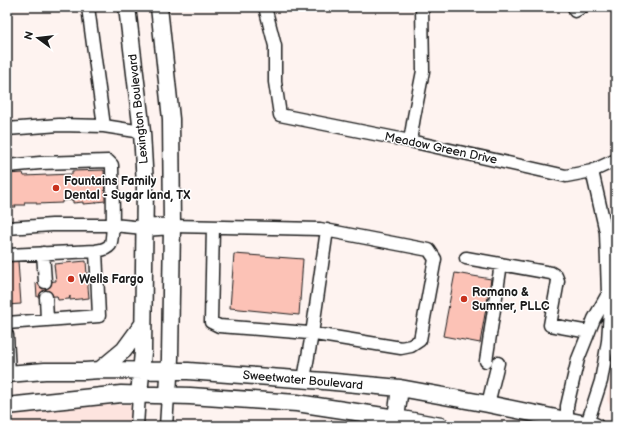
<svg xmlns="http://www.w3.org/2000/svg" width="623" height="433" font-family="'Balsamiq Sans',sans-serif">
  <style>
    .built { fill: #fde4df }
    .building { fill: #fcc2b6; stroke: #1c1c1c }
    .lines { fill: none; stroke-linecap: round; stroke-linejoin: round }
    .minor-casing { stroke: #1c1c1c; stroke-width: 15 }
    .major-casing { stroke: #1c1c1c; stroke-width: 19 }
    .minor { stroke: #fff; stroke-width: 12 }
    .major { stroke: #fff; stroke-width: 16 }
    .poi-dot { fill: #c8321e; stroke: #fff; stroke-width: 1.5 }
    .labels { text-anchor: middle; stroke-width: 3; stroke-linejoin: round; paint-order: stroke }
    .street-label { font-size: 12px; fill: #1c1c1c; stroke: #fff }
    .poi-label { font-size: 12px; font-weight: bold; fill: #1c1c1c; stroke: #fff; text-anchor: start }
  </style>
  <rect width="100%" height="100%" fill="#fef3f0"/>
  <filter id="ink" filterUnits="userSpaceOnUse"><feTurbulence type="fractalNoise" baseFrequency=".025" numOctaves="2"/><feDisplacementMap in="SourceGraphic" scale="8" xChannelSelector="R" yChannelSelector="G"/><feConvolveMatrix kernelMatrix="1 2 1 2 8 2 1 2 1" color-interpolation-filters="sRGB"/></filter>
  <g filter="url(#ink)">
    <path class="built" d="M616,358V417L607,400Z
      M134,404L132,426H7V409Z"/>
    <path class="building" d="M104,170L105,201L96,202V203L83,204V202L73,203V200L62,201V203L36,204V202H24L25,205H15L16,207H7V174L23,173L24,176L72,174V171Z
      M234,254L303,259L299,315L230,308Z
      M18,261L21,304L7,305V262Z
      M86,261L87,275H84V276H87L89,298L70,300V296L69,299L58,300L57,296L37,297L36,283L56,281L54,264Z
      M455,273L491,279L480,343L443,336Z"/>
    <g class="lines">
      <g class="minor-casing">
        <path id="minor" d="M88,7L104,126
          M265,7L275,46V82L280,115L410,141L566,176L592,171L616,160
          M575,11L582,7
          M7,129L59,125L104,126L142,132
          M410,141L414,117L423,71L422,7
          M7,166L40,163L108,161L112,165C112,178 115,237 110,245C106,250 100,250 96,251L7,255
          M172,226L320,229L429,250L435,259L420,340L411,346L401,348L309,333L219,326L211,322L213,227
          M7,228L52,225H113L144,228
          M43,253L45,282
          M466,258L551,273L556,276L558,281L550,325L589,332
          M46,297L47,320
          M7,323L99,316L96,251
          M7,335L9,374
          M486,361L501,264
          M304,379L312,334L327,230
          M488,404L498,363
          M567,420V406L578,359L594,319L608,294
          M587,424L601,381L608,341L610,311L608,294L606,232L592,171
          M137,426L139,395
          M166,426L168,395"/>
      </g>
      <g class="major-casing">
        <path id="major" d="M127,7L142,132L145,185L143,352L139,395
          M159,7L171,119L172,226L170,358L168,395
          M144,228L172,226
          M100,370L124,350L143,324
          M7,374L45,371H85L100,370L188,371L324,381L400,388L488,404L595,426
          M7,406L121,394L190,396L297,403L396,418L441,426
          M396,418L400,388"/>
      </g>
      <use href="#minor" class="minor"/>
      <use href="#major" class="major"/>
    </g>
  </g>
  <g class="poi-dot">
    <circle cx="56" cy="188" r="4"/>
    <circle cx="71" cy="279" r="4"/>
    <circle cx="464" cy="299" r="4"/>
  </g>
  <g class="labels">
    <g class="street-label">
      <text transform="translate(138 109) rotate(-96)" y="4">Lexington Boulevard</text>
      <text transform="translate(441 148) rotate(12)" y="4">Meadow Green Drive</text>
      <text transform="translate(303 380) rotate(5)" y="4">Sweetwater Boulevard</text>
    </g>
    <g class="poi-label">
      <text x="64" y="185">Fountains Family<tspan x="64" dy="14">Dental - Sugar land, TX</tspan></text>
      <text x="79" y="283">Wells Fargo</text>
      <text x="472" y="296">Romano &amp;<tspan x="472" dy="14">Sumner, PLLC</tspan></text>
    </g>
  </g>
  <rect width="623" height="433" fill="none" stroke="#fff" stroke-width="24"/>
  <rect x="12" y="12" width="599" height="409" fill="none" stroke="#1c1c1c" stroke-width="1.5" filter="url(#ink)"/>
  <g transform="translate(38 38) rotate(285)" stroke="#ffffff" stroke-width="3" paint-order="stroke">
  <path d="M0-3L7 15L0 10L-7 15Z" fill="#1c1c1c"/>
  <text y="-6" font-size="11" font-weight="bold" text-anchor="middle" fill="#1c1c1c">N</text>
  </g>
</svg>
